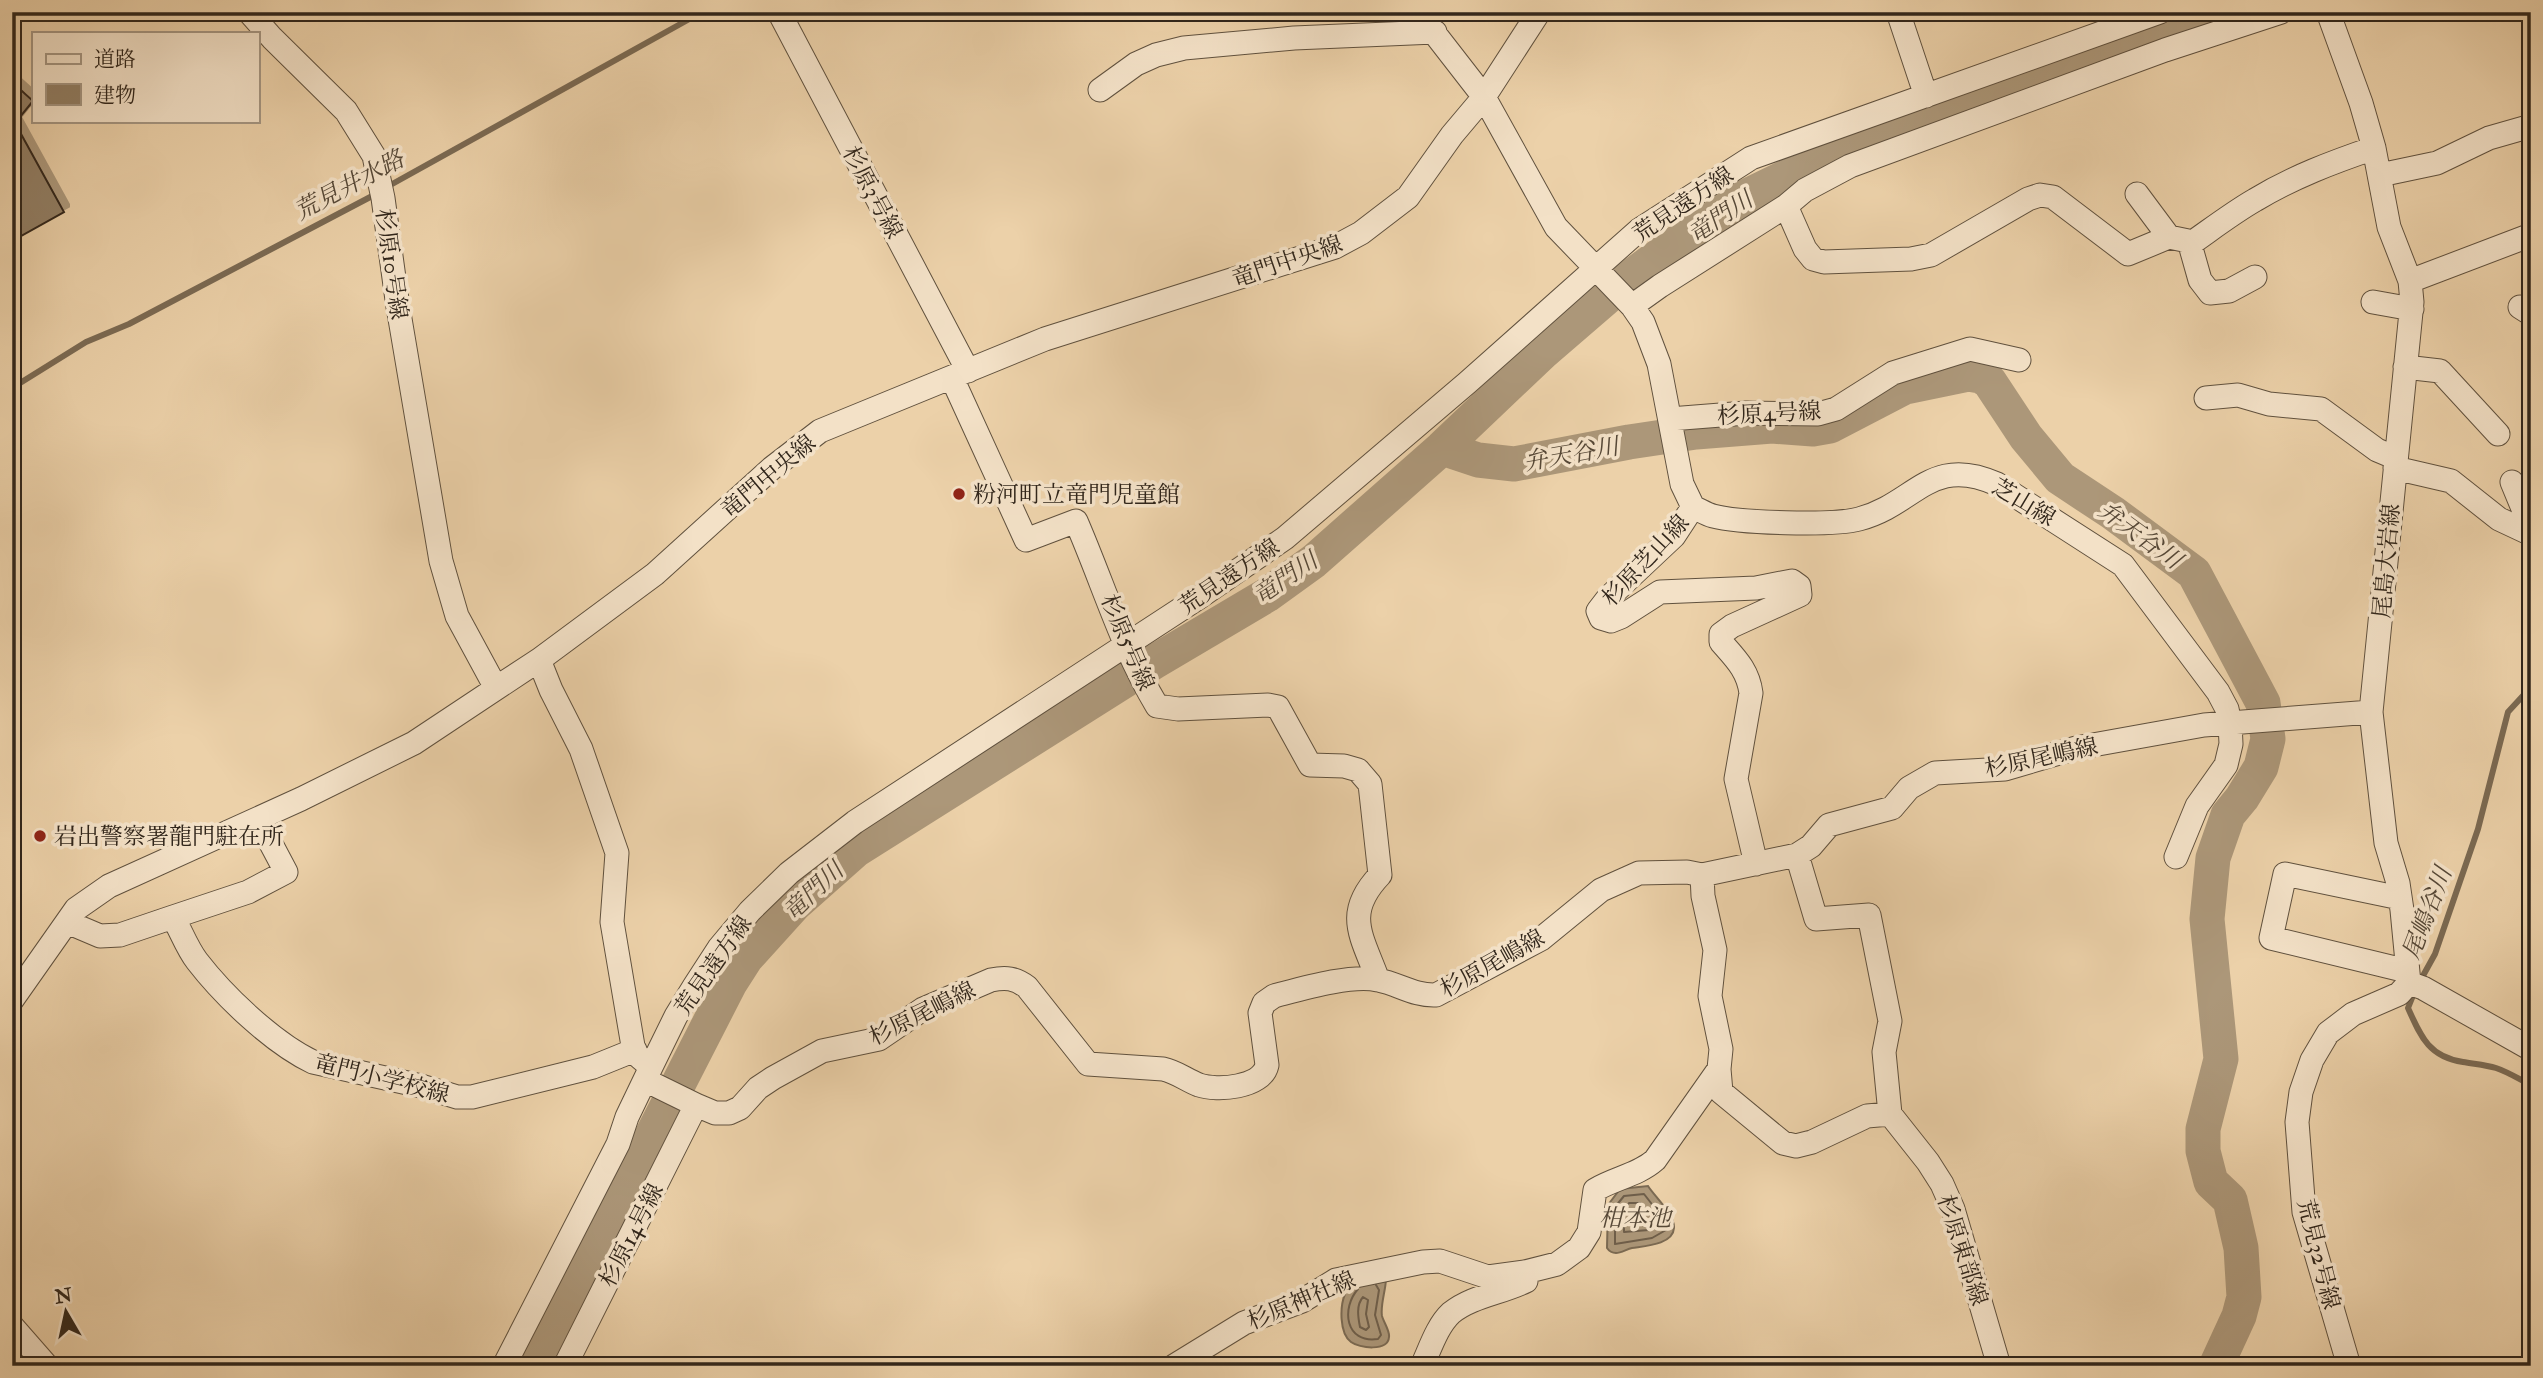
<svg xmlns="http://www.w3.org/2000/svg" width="2543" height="1378" font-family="'IM FELL Double Pica','Noto Serif JP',serif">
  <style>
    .water { fill: #ac9779; stroke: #7b6a53; stroke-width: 2 }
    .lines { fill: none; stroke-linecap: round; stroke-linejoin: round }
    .shore { stroke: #6e5e4a; stroke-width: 2 }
    .stream { stroke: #7b6a53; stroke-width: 6 }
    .river { stroke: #ac9779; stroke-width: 35 }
    .building { fill: #927f65; stroke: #31261b; stroke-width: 2; filter: url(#shadow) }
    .street-casing { stroke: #60513e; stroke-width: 25 }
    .street { stroke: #f3e1c7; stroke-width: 23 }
    .poi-dot { fill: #8f2418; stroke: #f3e1c7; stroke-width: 2.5 }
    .labels { text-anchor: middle; stroke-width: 7; stroke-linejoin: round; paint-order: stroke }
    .street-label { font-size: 23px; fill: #31261b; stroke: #f3e1c7 }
    .poi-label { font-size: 23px; fill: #31261b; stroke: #f3e1c7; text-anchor: start }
    .water-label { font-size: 24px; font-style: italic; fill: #564837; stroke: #f3e1c7 }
  </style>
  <defs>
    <filter id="shadow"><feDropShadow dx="6" dy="-6" stdDeviation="0" flood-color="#0004"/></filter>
  </defs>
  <rect width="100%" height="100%" fill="#ecd1a9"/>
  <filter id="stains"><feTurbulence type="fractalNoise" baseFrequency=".00286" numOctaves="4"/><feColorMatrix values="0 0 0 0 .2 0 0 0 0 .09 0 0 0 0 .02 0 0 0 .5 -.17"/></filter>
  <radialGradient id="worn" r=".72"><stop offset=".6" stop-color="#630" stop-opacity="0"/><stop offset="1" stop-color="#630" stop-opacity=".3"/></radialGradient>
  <path class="water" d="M1648,1186C1655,1197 1675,1215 1674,1228C1673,1245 1644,1246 1632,1248C1627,1249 1621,1253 1616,1253C1611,1253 1609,1251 1607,1248L1608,1205L1620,1189Z
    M1386,1278C1386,1290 1380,1305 1382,1316C1384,1323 1390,1331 1389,1337C1388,1352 1359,1348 1351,1342C1339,1333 1340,1306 1345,1294C1347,1290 1352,1285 1355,1281Z"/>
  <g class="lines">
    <path class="shore" d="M1644,1194L1665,1221L1666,1230L1652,1238L1615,1244V1207L1624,1196Z
      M1629,1203H1640L1655,1220V1226L1649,1230L1624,1232V1210Z
      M1358,1289C1341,1308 1345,1344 1378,1339L1381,1335L1375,1315L1379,1290L1376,1285
      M1363,1297L1368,1300L1366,1314L1369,1327L1366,1330L1360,1327C1358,1317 1356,1305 1363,1297Z"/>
    <path class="stream" d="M385,188L702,12
      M12,388L86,342L129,324L376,194
      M2419,983L2435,954L2478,829L2508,712L2531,687
      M2414,993L2408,1008C2421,1037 2429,1057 2463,1062C2474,1064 2486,1065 2496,1068C2508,1072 2519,1079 2531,1085"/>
    <path class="river" d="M1442,448L1478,460L1514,464L1629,442L1696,432L1772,426L1813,429L1830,426L1905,387L1968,374L1980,376L1989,381L2026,437L2060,478L2113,513L2194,573L2263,703L2268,739L2261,767L2242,798L2228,815L2213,858L2207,919L2221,1059L2203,1129V1151L2211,1182L2230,1200L2241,1248L2244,1297L2239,1316L2216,1366
      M534,1366L730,983L746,958L794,905L856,850L1154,662L1267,595L1314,561L1442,448L1542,353L1629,278L1686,236L1749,195L1809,166L2234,12"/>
  </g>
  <path class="building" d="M12,82L33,101L15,123L64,212L12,241Z"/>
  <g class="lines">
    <g class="street-casing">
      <path id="street" d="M249,12L272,38L346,111L374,156L383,198L398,307L441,561L457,616L496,688L539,660L551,690L581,749L617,853L612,922L633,1046L637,1055L651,1067
        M779,12L968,371
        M1418,12L1484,97L1556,227L1632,306L1643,322L1659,364L1682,484L1693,507L1674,536L1608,598L1598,611L1601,618L1611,621L1621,617L1660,592L1756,588L1792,581L1799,586L1800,595L1732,626L1721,634V642C1735,658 1748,670 1751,693L1736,779L1756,864
        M1898,12L1926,96
        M2328,12L2361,103L2374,148L2389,227L2410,281L2412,302L2371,712L2386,843L2398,883L2402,910L2409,983L2423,988L2531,1049
        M1100,90L1136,64L1156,55L1184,48L1294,38L1435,32
        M2380,175L2437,163L2489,138L2531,126
        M2137,194L2169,237
        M1786,206L1805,190L1850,166L2165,50L2281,12
        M2189,241L2200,280L2210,293L2229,291L2255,277
        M2410,281L2531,235
        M2373,302L2412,309
        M1632,306L1660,286L1786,206L1805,249L1813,259L1824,262L1911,259L1931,255L2028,199L2040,195L2053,197L2128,254L2169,237L2193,242C2213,228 2234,212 2255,200C2293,177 2333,162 2374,148
        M2520,307L2531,314
        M2405,367L2440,371L2498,434
        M952,378L1026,540L1076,521C1103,583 1122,648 1157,706L1178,709L1268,705L1278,707L1310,765L1344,766L1358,770L1370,784L1380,875C1343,914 1362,936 1378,980
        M2206,398L2238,395L2269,404L2321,409L2377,450L2396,458
        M1670,419L1746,413L1818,414L1836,409L1893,373L1970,349L2019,360
        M2395,468L2451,481L2499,519L2531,534
        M2512,482L2531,528
        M1693,507C1700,510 1706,514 1713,516C1739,523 1832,526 1859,519C1916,504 1930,454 1997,484L2123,565L2218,692L2227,709L2230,723L2231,744L2226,765L2197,806L2176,857
        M1797,855L1816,919L1869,915L1890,1021L1884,1052L1890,1114
        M2400,898L2285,874L2271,938L2407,971
        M173,917L248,892L286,872L258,819
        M67,922L100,936L120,935L173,917C181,931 187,948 197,961C224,996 273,1043 313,1062L421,1086L457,1097H472L593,1067L635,1050
        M12,1000L76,909L109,886L301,799L414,743L539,660L655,574L772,468L820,431L1045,339L1335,247L1361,233L1408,197L1452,135L1484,97L1539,12
        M1719,1069L1721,1092L1783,1143L1796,1146L1812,1142L1867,1116L1890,1114L1928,1162L1942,1184L1953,1209L1999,1366
        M645,1080L696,1105L715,1113H729L740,1108L758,1088L773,1078L822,1051L879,1039L923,1009L991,980C1006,977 1015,978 1027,987L1088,1064L1163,1069C1177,1072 1186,1080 1199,1085C1217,1091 1262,1088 1267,1065L1260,1013L1264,1003L1274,996C1301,989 1351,974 1378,980C1399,984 1414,996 1436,995L1541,939L1601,890L1639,873L1687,872L1702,875L1797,855L1811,846L1829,825L1892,808L1909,788L1935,773L2005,769L2076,748L2204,725L2371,712
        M12,1326L47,1366
        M504,1366L618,1144L627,1117L651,1067L676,1016L695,985L719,948L750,911L789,873L855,822L1201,596L1285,538L1467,383L1639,230L1751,158L2160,12
        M565,1366L696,1105
        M1174,1366L1244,1323L1302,1301L1336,1280L1423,1262L1440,1261L1488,1277L1525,1272L1557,1264L1579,1248L1589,1232L1595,1190C1615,1178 1638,1175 1655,1160L1719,1069L1721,1049L1710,996L1715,950L1703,896L1702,875
        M1422,1366C1430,1349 1437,1326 1451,1313C1472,1296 1502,1293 1526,1281
        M2349,1366L2304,1212L2297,1122L2301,1092L2312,1060L2328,1033L2353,1014L2399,994L2409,983"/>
    </g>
    <use href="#street" class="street"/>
  </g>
  <g class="poi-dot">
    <circle cx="959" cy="494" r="7"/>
    <circle cx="40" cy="836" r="7"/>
  </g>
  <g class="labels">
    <g class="street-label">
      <text transform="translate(873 192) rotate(62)" y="8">杉原3号線</text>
      <text transform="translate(1683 204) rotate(-34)" y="8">荒見遠方線</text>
      <text transform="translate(1287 261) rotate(-19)" y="8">竜門中央線</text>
      <text transform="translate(392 264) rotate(82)" y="8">杉原10号線</text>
      <text transform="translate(1769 413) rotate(-3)" y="8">杉原4号線</text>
      <text transform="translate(768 476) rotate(-40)" y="8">竜門中央線</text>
      <text transform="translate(2024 502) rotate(31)" y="8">芝山線</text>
      <text transform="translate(1645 560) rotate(-47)" y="8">杉原芝山線</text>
      <text transform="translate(2386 561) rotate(-85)" y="8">尾島大岩線</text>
      <text transform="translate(1229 576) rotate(-34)" y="8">荒見遠方線</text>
      <text transform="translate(1128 642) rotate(67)" y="8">杉原5号線</text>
      <text transform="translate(2041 757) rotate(-12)" y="8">杉原尾嶋線</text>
      <text transform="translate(1492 963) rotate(-29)" y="8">杉原尾嶋線</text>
      <text transform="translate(713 965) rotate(-55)" y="8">荒見遠方線</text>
      <text transform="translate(922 1013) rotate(-26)" y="8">杉原尾嶋線</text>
      <text transform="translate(382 1078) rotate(14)" y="8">竜門小学校線</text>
      <text transform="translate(631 1235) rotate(-63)" y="8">杉原14号線</text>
      <text transform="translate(1963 1250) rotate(72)" y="8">杉原東部線</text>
      <text transform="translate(2319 1254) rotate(76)" y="8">荒見32号線</text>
      <text transform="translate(1301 1300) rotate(-23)" y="8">杉原神社線</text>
    </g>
    <g class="poi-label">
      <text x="973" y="502">粉河町立竜門児童館</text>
      <text x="54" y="844">岩出警察署龍門駐在所</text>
    </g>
    <g class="water-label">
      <text transform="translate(349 185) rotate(-28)" y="8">荒見井水路</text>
      <text transform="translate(1720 217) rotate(-34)" y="8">竜門川</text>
      <text transform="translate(1571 454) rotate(-10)" y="8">弁天谷川</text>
      <text transform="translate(2140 535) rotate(36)" y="8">弁天谷川</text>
      <text transform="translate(1285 578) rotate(-34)" y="8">竜門川</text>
      <text transform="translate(813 891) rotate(-43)" y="8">竜門川</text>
      <text transform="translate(2427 913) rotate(-69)" y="8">尾嶋谷川</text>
      <text x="1635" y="1226">柑本池</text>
    </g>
  </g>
  <rect width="2543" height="1378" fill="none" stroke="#ecd1a9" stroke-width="42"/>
  <rect x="14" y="14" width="2515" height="1350" fill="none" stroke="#31261b" stroke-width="3.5"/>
  <rect x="21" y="21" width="2501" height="1336" fill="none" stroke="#31261b" stroke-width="2"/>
  <rect x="32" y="32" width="228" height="91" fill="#f3e1c7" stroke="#a59682" stroke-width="2"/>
  <rect x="46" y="54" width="35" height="10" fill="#f3e1c7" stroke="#a59682" stroke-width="2"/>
  <text x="94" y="66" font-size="21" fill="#31261b">道路</text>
  <rect x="46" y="84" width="35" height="21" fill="#927f65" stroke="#a59682" stroke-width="2"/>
  <text x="94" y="102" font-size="21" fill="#31261b">建物</text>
  <g transform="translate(66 1312) rotate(351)" stroke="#f3e1c7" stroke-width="5" paint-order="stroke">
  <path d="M0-5L12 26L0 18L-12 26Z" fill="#31261b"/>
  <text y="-10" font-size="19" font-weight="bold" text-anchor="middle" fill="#31261b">N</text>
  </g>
  <rect width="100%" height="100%" filter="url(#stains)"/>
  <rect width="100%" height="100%" fill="url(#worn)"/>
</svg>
